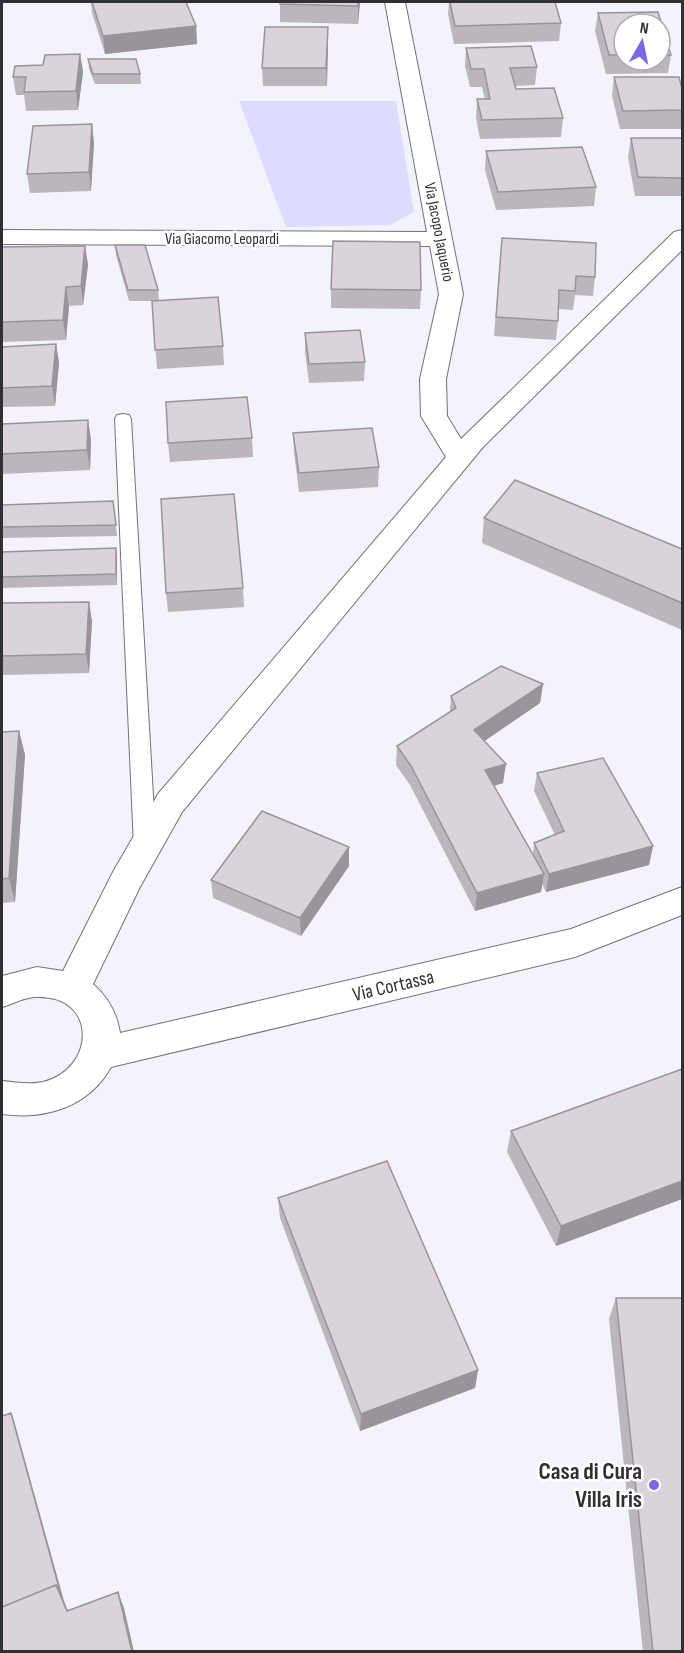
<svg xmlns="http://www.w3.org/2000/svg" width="684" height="1653" font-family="'Sofia Sans Condensed',sans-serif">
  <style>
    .green { fill: #dddbff }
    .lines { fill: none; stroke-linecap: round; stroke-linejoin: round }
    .lane-casing { stroke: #72727a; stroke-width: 2 }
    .street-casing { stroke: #72727a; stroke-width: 2 }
    .lane { fill: #fff; fill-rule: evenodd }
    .street { fill: #fff; fill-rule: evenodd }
    .wall { fill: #bbb5bc; fill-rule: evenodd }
    .shaded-wall { fill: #999499 }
    .building { fill: #dad3db; stroke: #999499; stroke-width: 1.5 }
    .poi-dot { fill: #7a66e1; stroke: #fff; stroke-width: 2 }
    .labels { text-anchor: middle; stroke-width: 5; stroke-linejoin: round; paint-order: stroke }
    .far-street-label { font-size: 16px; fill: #303033; stroke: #fff }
    .street-label { font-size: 20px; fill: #303033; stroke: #fff }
    .near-poi-label { font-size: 24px; font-weight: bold; fill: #303033; stroke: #fff; text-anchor: end }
  </style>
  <rect width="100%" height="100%" fill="#f3f3fc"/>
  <path class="green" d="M239,101H396L414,212L390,225L286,227Z"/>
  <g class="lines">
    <g class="lane-casing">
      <path id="lane" d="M123,414L129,415L131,419L156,847L153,853L145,855L137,853L134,847L115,419L117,415Z"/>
    </g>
    <g class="street-casing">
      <path id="street" d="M385,2H405L463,294L446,379L447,416L461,439L674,232L682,230V250L483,447L182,812L140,887L93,984C108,997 117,1013 120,1033L571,929L682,887V915L575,957L111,1067C89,1107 45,1120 2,1114V1081C15,1082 29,1085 43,1082C96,1069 98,995 37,997C24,997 13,1004 2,1007V976L37,967L63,971L113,872L158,794L446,457L421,416L420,379L439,294L430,246L2,244V230L427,232Z"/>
    </g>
    <use href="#lane" class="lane"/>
    <use href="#street" class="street"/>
  </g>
  <path class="wall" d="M91,2H186L196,26L197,44L105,54L92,13Z
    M280,2H360L358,24L280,22Z
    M449,2H555L561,23L559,41L454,44L448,14Z
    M658,12L671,55L668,73L606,74L595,31L598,13ZM624,24H660V60H624Z
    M328,27L327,86H263L262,68Z
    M466,48L537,67L535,85L515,86L516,89L563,118L561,137L480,139L476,118L477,99H485L482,87H470L465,66Z
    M80,54L83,72L78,110L26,111L24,95H16L13,77L43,65Z
    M88,59L140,74L141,84H95L89,69Z
    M614,77L682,89V129H620L612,96Z
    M631,138H682V196H635L628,157Z
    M94,142L91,191L30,193L27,174Z
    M486,151L596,187L594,206L496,210L485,170Z
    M502,238L595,277L593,296L575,295L573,310L559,309L556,340L494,336Z
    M115,245L158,290L159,300L223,346L224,365L157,369L152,301H129L116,255Z
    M85,246L88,265L83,305L69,306L66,340L2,342V247Z
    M331,289L421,290L420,309L331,308Z
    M305,333L365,362L364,381L309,383L305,352Z
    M56,344L59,363L55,406L2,407V347Z
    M2,424L91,439L90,470L2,474Z
    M293,433L379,467L378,487L299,492L294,452Z
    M252,438L253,457L170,462L168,443Z
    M113,501L117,536L2,538V505Z
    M484,518L682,549V630L482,543Z
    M2,552L117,559V585L2,588Z
    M243,588L244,607L168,612L166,593Z
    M2,603L92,621L89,673L2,675Z
    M543,684L540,703L484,741L503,783L494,786L533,854L534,843L555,835L534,791L537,773L653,846L649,865L546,892L542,884L541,892L475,911L410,785L396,765L397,746L450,712L451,696Z
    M19,731L25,755L15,902L2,903V732Z
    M349,847V866L301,936L213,898L211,880Z
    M682,1069V1199L556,1246L507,1152L511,1131Z
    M278,1198L478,1370L475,1388L360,1431L280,1218Z
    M616,1298L682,1652H643L609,1319Z"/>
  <path class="shaded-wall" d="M358,2H360L358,24Z
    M196,26L197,44L105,54L103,36Z
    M328,27V45L327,86L326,68Z
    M80,54L83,72L78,110L76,91Z
    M92,124L94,142L91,191L89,172Z
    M85,246L88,265L83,305L81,286Z
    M66,287L69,306L66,340L63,320Z
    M56,344L59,363L55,406L52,386Z
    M88,420L91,439L90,470L87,450Z
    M116,548L117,559V585L116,574Z
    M89,602L92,621L89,673L86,654Z
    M543,684L540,703L473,749L474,730Z
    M19,731L25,755L15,902L9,878Z
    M506,764L503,783L483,789L485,770Z
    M653,846L649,865L546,892L549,874Z
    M349,847V866L301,936L300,918Z
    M544,874L541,892L475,911L477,893Z
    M682,1181V1199L556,1246L561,1226Z
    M478,1370L475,1388L360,1431L361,1414Z
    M11,1413L14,1421L64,1601L74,1626H2Z
    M118,1592L124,1608L134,1652H132Z"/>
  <path class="building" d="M92,2H186L196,26L103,36Z
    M280,2H358V6L280,4Z
    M450,2H555L561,23L455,26Z
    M658,12L671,55H660V24H624V55H609L598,13Z
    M265,27H328L326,68H262Z
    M531,46L537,67L510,68L516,89L554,88L563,118L482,120L477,99H490L484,69H471L466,48Z
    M80,54L76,91L24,92L26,77H13L15,66L43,65L45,55Z
    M88,59H136L140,74H93Z
    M614,77H679L682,89V110L623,111Z
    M92,124L89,172L27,174L33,126Z
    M631,138H682V178L638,177Z
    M582,147L596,187L498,192L486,151Z
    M502,238L596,243L595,277L576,276L575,291L559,290L558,321L496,317Z
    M333,241L420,242L421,290L331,289Z
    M115,245H145L158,290H128Z
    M85,246L81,286L66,287L63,320L2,322V247Z
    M218,297L223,346L155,350L152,301Z
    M360,330L365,362L309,364L305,333Z
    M56,344L52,386L2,388V347Z
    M247,397L252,438L168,443L166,402Z
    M88,420L87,450L2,454V424Z
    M372,428L379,467L299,473L293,433Z
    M515,480L682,549V603L484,518Z
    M234,494L243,588L166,593L161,499Z
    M113,501L116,525L2,527V505Z
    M116,548V574L2,577V552Z
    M89,602L86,654L2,656V603Z
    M501,666L543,684L474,730L506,764L485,770L544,874L477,893L411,766L397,746L456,708L451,696Z
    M19,731L9,878L2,879V732Z
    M603,758L653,846L549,874L534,843L564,831L537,773Z
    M262,811L349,847L300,918L211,880Z
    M682,1069V1181L561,1226L511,1131Z
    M387,1161L478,1370L361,1414L278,1198Z
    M616,1298H682V1652H653Z
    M11,1413L61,1595L56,1585L2,1607V1416Z
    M56,1585L67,1611L118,1592L132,1652H2V1607Z"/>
  <circle class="poi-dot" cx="654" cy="1485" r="6"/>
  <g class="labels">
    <g class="far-street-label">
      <text transform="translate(440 232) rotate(79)" y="6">Via Jacopo Jaquerio</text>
      <text x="222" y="244">Via Giacomo Leopardi</text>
    </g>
    <g class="street-label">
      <text transform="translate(393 985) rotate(-13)" y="7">Via Cortassa</text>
    </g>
    <g class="near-poi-label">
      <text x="642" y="1479">Casa di Cura<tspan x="642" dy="28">Villa Iris</tspan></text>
    </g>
  </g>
  <rect width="684" height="1653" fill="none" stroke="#303033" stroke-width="6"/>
  <g transform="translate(642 42) rotate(9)"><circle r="28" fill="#ffffff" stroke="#acacad" stroke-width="1.5"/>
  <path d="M0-4.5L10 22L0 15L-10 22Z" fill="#7a66e1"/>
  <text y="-9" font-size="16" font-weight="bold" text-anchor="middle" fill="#303033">N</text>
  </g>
</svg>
